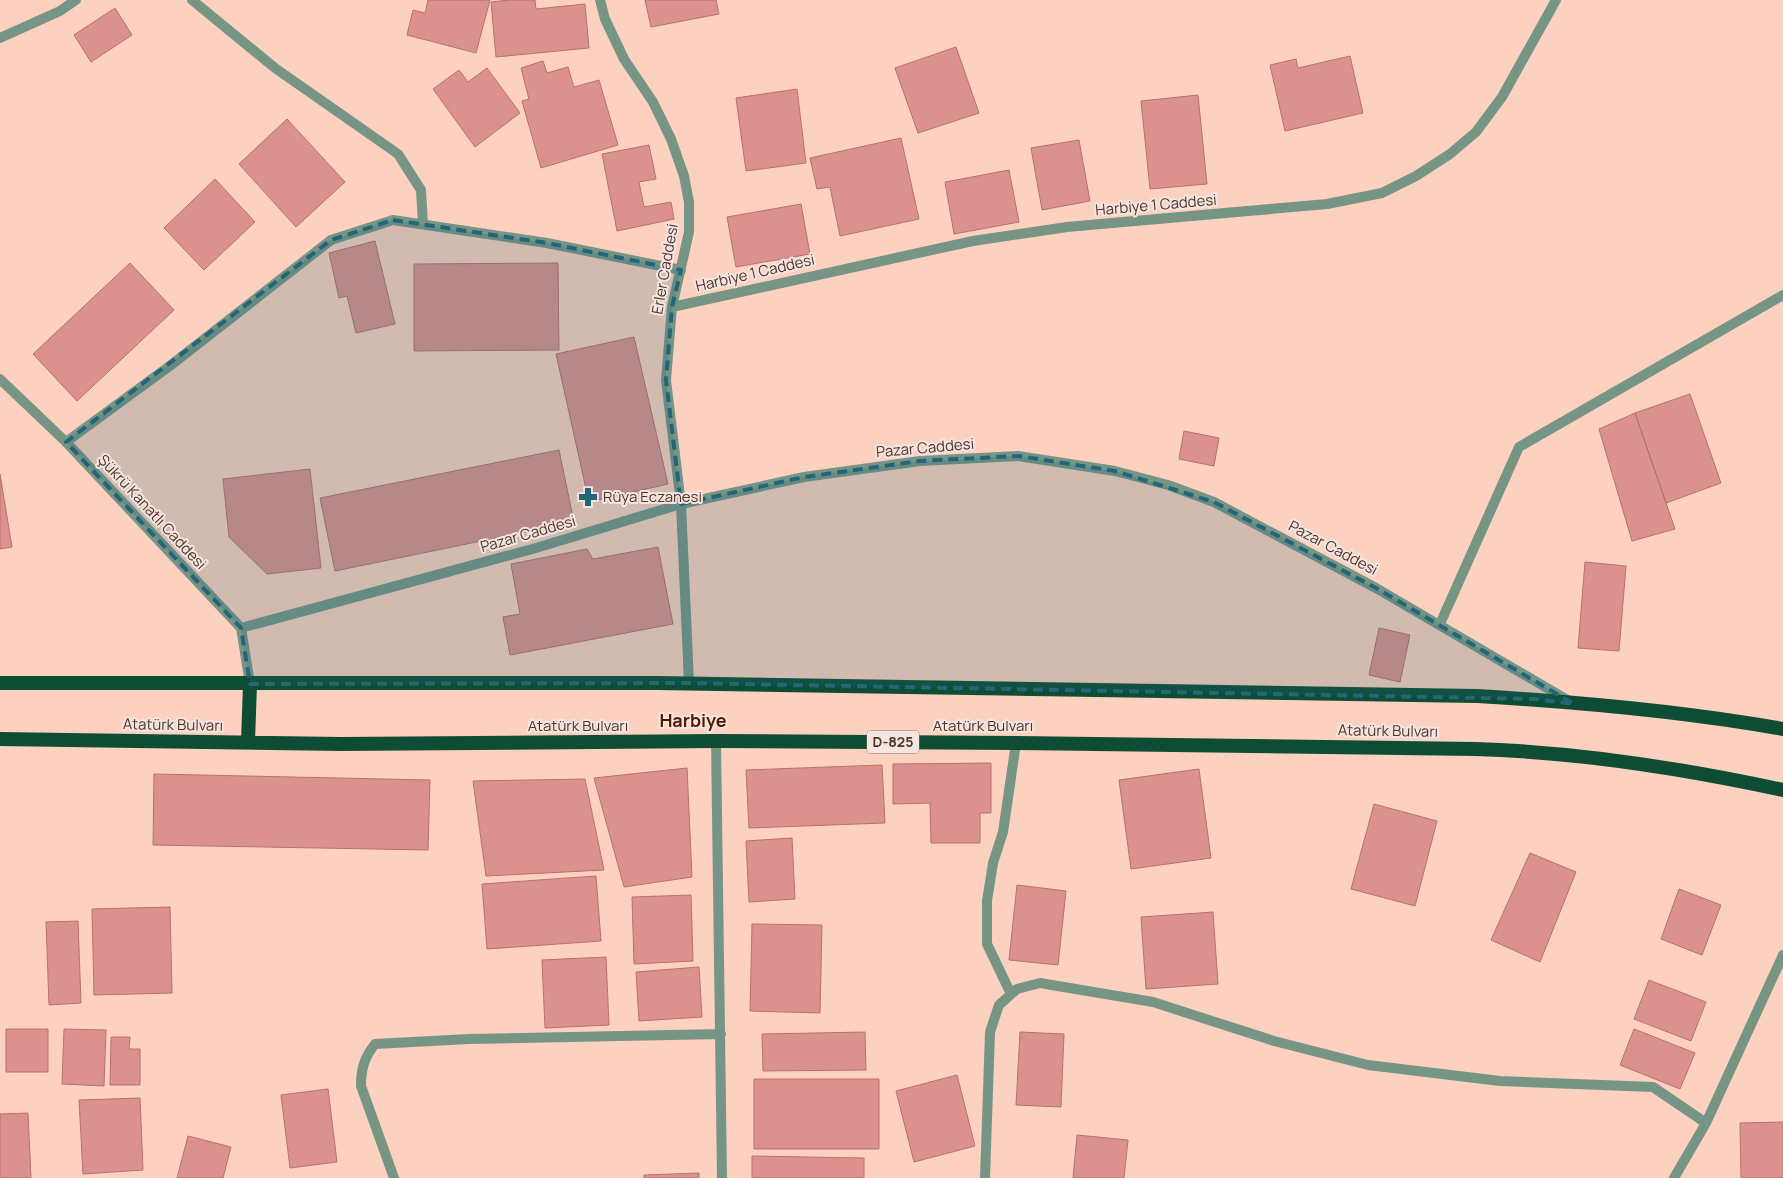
<svg xmlns="http://www.w3.org/2000/svg" width="1783" height="1178" font-family="Manrope,sans-serif">
  <style>
    .building { fill: #db918e; stroke: #b8706f }
    .lines { fill: none; stroke-linecap: round; stroke-linejoin: round }
    .minor { stroke: #779585; stroke-width: 10 }
    .tertiary { stroke: #779585; stroke-width: 10 }
    .trunk { stroke: #0e4d34; stroke-width: 14 }
    .marked { fill: #236579; fill-opacity: 0.2; stroke: #236579; stroke-width: 4; stroke-dasharray: 10 6; stroke-linejoin: round }
    .labels { text-anchor: middle; stroke-width: 4; stroke-linejoin: round; paint-order: stroke }
    .shield { fill: #f5e5e0; stroke: #826960; stroke-width: 1 }
    .shield-label { font-size: 14px; font-weight: bold; fill: #503429 }
    .street-label { font-size: 15px; fill: #503429; stroke: #f5e5e0 }
    .poi-label { font-size: 15px; fill: #503429; stroke: #f5e5e0; text-anchor: start }
    .quarter-label { font-size: 18px; font-weight: bold; fill: #511800; stroke: #f5e5e0 }
  </style>
  <rect width="100%" height="100%" fill="#fdd1c0"/>
  <path class="building" d="M428,0H490L476,53L407,35L413,10L425,13Z
    M509,0H535L536,9L585,4L589,48L496,57L491,2Z
    M645,0H716L719,14L651,27Z
    M115,8L132,35L91,62L74,35Z
    M956,47L979,113L918,133L895,68Z
    M1350,56L1363,113L1285,131L1270,65L1296,59L1298,68Z
    M543,61L547,73L568,67L574,87L599,80L618,145L541,168L522,101L529,99L521,68Z
    M487,68L520,113L475,147L433,89L459,70L468,82Z
    M797,89L806,163L746,171L736,98Z
    M1198,95L1207,184L1150,189L1141,101Z
    M287,119L345,182L296,227L239,164Z
    M901,138L919,219L840,236L830,187L817,189L810,158Z
    M1079,140L1090,201L1042,210L1031,148Z
    M649,145L656,179L639,182L644,207L671,202L674,219L617,231L602,154Z
    M1009,170L1019,222L954,234L945,182Z
    M215,179L255,222L204,270L164,228Z
    M801,204L810,254L736,267L727,217Z
    M375,241L395,324L356,333L347,296L339,298L329,253Z
    M130,263L174,310L77,401L33,354Z
    M558,263L559,350L414,351V264Z
    M634,337L668,484L589,502L556,354Z
    M1690,394L1721,483L1666,503L1635,413Z
    M1635,413L1675,529L1632,541L1599,429Z
    M1184,431L1219,438L1214,466L1179,459Z
    M559,450L574,522L335,571L320,498Z
    M310,469L321,568L267,574L229,537L223,479Z
    M0,474L12,547L0,549Z
    M658,547L673,624L510,655L503,617L520,614L511,564L587,549L593,559Z
    M1585,562L1626,566L1619,651L1578,648Z
    M1379,628L1410,635L1400,682L1369,675Z
    M991,763V813H980V843H931L930,803L893,804V764Z
    M882,765L885,823L749,828L746,770Z
    M687,768L692,877L624,887L594,778Z
    M1199,769L1211,858L1131,869L1119,780Z
    M154,774L430,780L428,850L153,845Z
    M585,779L604,870L486,876L473,781Z
    M1374,804L1437,821L1415,906L1351,889Z
    M792,838L795,899L749,902L746,841Z
    M1530,853L1576,872L1540,962L1491,940Z
    M596,876L601,941L487,949L482,884Z
    M1017,885L1066,891L1058,965L1009,960Z
    M1679,889L1721,905L1702,955L1661,939Z
    M691,895L693,961L634,964L632,897Z
    M170,907L172,993L94,995L92,909Z
    M1213,912L1218,984L1146,989L1141,917Z
    M78,921L81,1003L49,1005L46,922Z
    M752,924L822,925L820,1013L750,1011Z
    M606,957L609,1025L545,1028L542,960Z
    M699,967L702,1017L639,1021L636,972Z
    M1649,980L1706,1002L1691,1041L1634,1019Z
    M6,1029H48V1072H6Z
    M64,1029L106,1030L104,1086L62,1084Z
    M1634,1029L1695,1053L1680,1089L1620,1065Z
    M865,1032L866,1070L763,1071L762,1034Z
    M1020,1032L1064,1034L1061,1107L1016,1105Z
    M111,1037H130L129,1049H140V1085H110Z
    M957,1075L975,1146L914,1162L896,1091Z
    M754,1079H879V1149H754Z
    M328,1089L337,1162L290,1168L281,1095Z
    M140,1098L143,1170L83,1174L79,1100Z
    M28,1113L31,1178H0V1114Z
    M1783,1122V1178H1741L1740,1123Z
    M1077,1135L1128,1140L1124,1178H1073Z
    M188,1136L231,1147L223,1178H177Z
    M752,1156L864,1158V1178H752Z
    M699,1173V1178H644V1175Z"/>
  <g class="lines">
    <path class="minor" d="M192,0L275,68L398,154L421,190L423,224
      M0,38L60,11L76,0
      M66,442L171,365L331,240L393,220L547,243L681,270
      M1440,624L1519,447L1783,295
      M716,741L722,1178
      M1011,994L987,944V901L993,863L1003,832L1016,743
      M394,1178L361,1086C361,1069 364,1058 375,1044L469,1039L721,1034
      M985,1178L990,1032L999,1005L1017,989L1040,983L1153,1002L1274,1041L1368,1065L1500,1081L1653,1087L1706,1123
      M1674,1178L1706,1123L1783,955"/>
    <path class="tertiary" d="M600,0L605,19L624,59L653,102L671,139L684,176L689,202V232L672,307L666,380L681,504L689,683
      M672,307L973,241L1067,227L1327,204L1382,193L1416,176L1450,154L1476,132L1502,97L1556,0
      M0,379L66,442L241,628L250,684
      M241,628L536,548L681,504L804,477L920,461L1018,456L1115,471L1168,485L1214,502L1376,588L1571,702"/>
    <path class="trunk" d="M0,683H657L1477,696C1579,702 1682,711 1783,729
      M0,739L341,744L716,741L1016,743L1475,749C1580,752 1681,768 1783,790
      M248,742L250,684"/>
  </g>
  <path class="marked" d="M393,220L547,243L681,270L672,307L666,380L681,504L804,477L920,461L1018,456L1115,471L1214,502L1376,588L1574,704L1535,699L689,683L250,684L241,628L66,442L331,240Z"/>
  <defs>
    <g id="pharmacy-bare" transform="scale(1.5)"><path d="M-2-6h4v4h4v4h-4v4h-4v-4h-4v-4h4Z" fill="#236579" stroke="#f5e5e0" stroke-width="2.5" paint-order="stroke"/></g>
  </defs>
  <g fill-rule="evenodd">
    <use href="#pharmacy-bare" x="588" y="497"/>
  </g>
  <g class="labels">
    <rect class="shield" x="867" y="730.5" width="52" height="23" rx="4"/>
    <g class="shield-label">
      <text x="893" y="747">D-825</text>
    </g>
    <g class="street-label">
      <text transform="translate(1156 205) rotate(-5)" y="5">Harbiye 1 Caddesi</text>
      <text transform="translate(665 269) rotate(-80)" y="5">Erler Caddesi</text>
      <text transform="translate(755 273) rotate(-13)" y="5">Harbiye 1 Caddesi</text>
      <text transform="translate(925 448) rotate(-5)" y="5">Pazar Caddesi</text>
      <text transform="translate(152 512) rotate(47)" y="5">Şükrü Kanatlı Caddesi</text>
      <text transform="translate(528 534) rotate(-16)" y="5">Pazar Caddesi</text>
      <text transform="translate(1333 548) rotate(28)" y="5">Pazar Caddesi</text>
      <text transform="translate(173 725) rotate(1)" y="5">Atatürk Bulvarı</text>
      <text x="578" y="731">Atatürk Bulvarı</text>
      <text x="983" y="731">Atatürk Bulvarı</text>
      <text transform="translate(1388 731) rotate(1)" y="5">Atatürk Bulvarı</text>
    </g>
    <g class="poi-label">
      <text x="603" y="502">Rüya Eczanesi</text>
    </g>
    <g class="quarter-label">
      <text x="693" y="727">Harbiye</text>
    </g>
  </g>
</svg>
